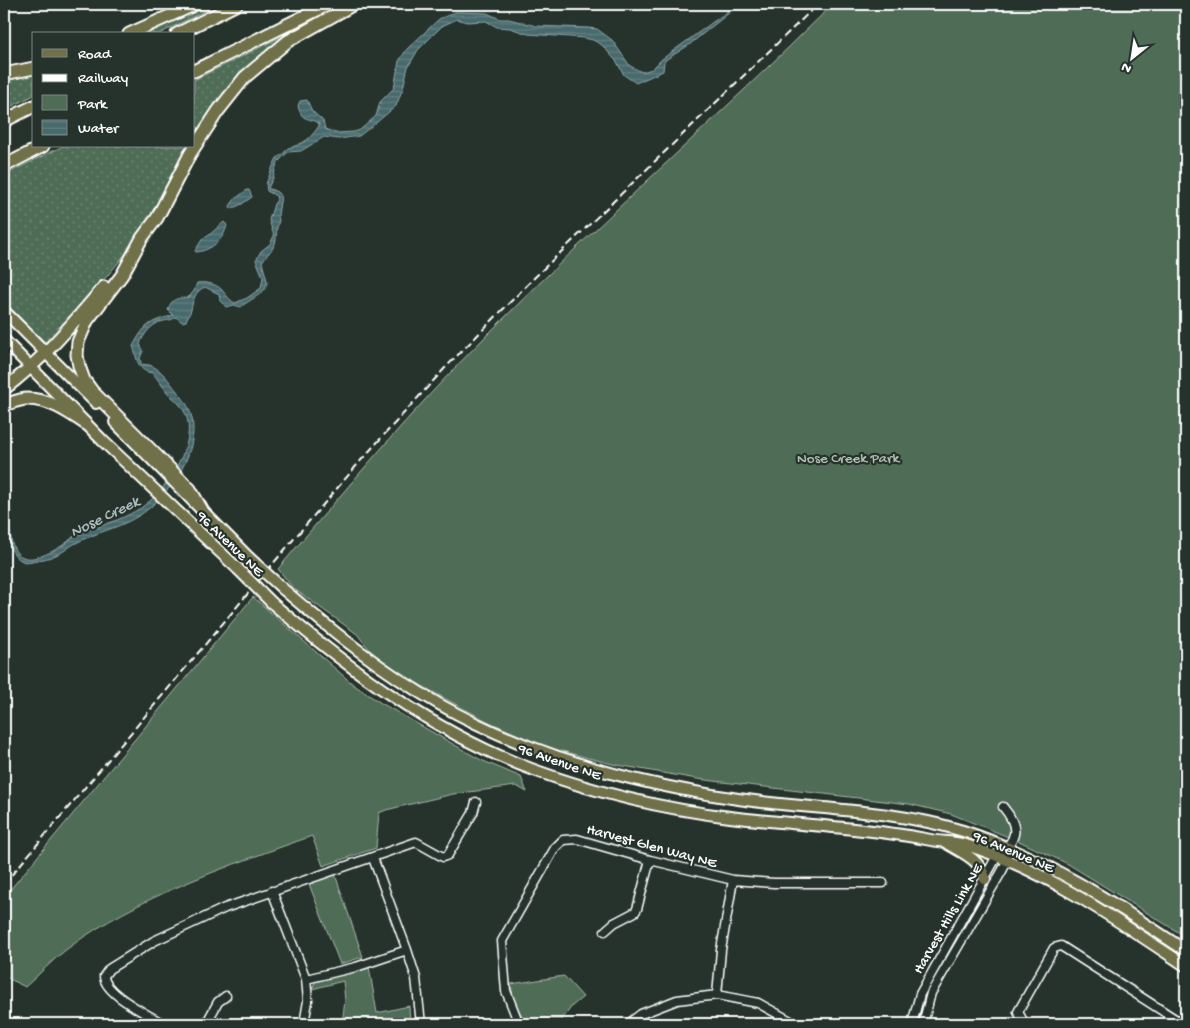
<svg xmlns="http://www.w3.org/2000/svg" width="1190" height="1028" font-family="'Gochi Hand',sans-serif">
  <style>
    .grass { fill: url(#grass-dots); stroke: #a7b6aa }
    .park { fill: #4f6d56; stroke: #a7b6aa }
    .water { fill: url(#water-rules); stroke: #91a6a7 }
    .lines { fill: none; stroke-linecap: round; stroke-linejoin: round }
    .minor-casing { stroke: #fff; stroke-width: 11 }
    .major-casing { stroke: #fff; stroke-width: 14 }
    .highway-casing { stroke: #fff; stroke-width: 15 }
    .minor { stroke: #26332d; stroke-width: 8 }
    .major { stroke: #70704a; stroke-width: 10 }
    .highway { stroke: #70704a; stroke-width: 11 }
    .rail { stroke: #fff; stroke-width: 2; stroke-dasharray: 8 4; stroke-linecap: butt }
    .major-bridge-casing { stroke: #fff; stroke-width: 14; stroke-linecap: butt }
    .major-bridge { stroke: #70704a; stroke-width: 10 }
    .labels { text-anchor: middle; stroke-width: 4.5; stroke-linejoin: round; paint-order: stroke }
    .park-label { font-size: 15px; fill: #b0bdb3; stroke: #26332d }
    .street-label { font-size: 15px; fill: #fff; stroke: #26332d }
    .water-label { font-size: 16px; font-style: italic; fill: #acbcbd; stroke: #26332d }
  </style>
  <defs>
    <pattern id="grass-dots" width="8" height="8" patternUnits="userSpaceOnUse" patternTransform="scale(1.25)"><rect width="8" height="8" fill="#4f6d56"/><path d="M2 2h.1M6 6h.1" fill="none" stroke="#69836f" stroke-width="1.8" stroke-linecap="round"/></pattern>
    <pattern id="water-rules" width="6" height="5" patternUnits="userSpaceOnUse" patternTransform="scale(1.25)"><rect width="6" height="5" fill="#476a6d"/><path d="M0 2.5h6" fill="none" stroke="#638083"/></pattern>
  </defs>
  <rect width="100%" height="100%" fill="#26332d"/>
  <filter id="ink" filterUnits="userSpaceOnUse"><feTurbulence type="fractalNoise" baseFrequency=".02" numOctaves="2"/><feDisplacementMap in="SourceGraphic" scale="10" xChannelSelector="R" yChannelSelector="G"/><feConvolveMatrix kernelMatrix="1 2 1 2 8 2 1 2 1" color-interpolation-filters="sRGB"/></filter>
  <g filter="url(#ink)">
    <path class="grass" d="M210,4L213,5L212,7L159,34H142Z
      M289,33L290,34L270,47L243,71L194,145V80Z
      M34,74V95L4,110V80Z
      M63,146H193C176,176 160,208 139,236C121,260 101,284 80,307C70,319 59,335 45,342L4,302V175Z"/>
    <path class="park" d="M833,4H1186V937L1068,864L1021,842L951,814L909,804L697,779L612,764L546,747L487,721L409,679L376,658L357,634L293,588L278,569C345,490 412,410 485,337C598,223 719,117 833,4Z
      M253,597L354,685L381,703L481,760L521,777L527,792L516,786L453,794L386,810L379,813L376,848L323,866L312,836C231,865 137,896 67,949C52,960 39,975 25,987L4,976V897Z
      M335,874L363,957L340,964L309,884Z
      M369,967L377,1013L409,1006L410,1024H342L345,1000L343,981L312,989L315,982Z
      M564,976L583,997L572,1006L559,1024H526L514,1001L511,984Z"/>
    <path class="water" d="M736,4H740L689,45L667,59L664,62L663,71L636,83L624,75L617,62L602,45L593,40L584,38L528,34L510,28L497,27L486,21L467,22L457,19L442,26L418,50L408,67L403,88L396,106L377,122L359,136L339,139L324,137L301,151L288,152L277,163L273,178L268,188L277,192L281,196L278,215L279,221C275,229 278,238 274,246C271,252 265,256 262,262C263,268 267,277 267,282C267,294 248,300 241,307L234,305L226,307L220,301L219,294L205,287C195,291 193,300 191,310C190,314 187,317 186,321L182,322L176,317C171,321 166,320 160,322C151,325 143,335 140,344L143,351L140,358L141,364C145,365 148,364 152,366C164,371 172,386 181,396C213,434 175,492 140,515C120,528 96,532 74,544C70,546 66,550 62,552C52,558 37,561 25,562C8,557 4,529 4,514C13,525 7,551 23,557C35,562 56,550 66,543C69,541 71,538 74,536C102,524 136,518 158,493C166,485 170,475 177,465C186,451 192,431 186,415C180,402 174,400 167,392C162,386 158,379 153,373C137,372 137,358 133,346C144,326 149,321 172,316V314L168,310C172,297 177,299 189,297L194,291L197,283C204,282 215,283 221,289C226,294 228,299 235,303L247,298L261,288L263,277L256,260L261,251L270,244L274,236L269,220L274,204L277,200L276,196L267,191L266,184L273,166L277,158L283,154L288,148C304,144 310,139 319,126V124C309,116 302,123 298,106L300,101L307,100L312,111L323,121L325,129L335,133L354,132L360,130L376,116L380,102L394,88L399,61L407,49L439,19L456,12L487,13L500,19H509L536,26L588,28L597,29L612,40L630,66L642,72L652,69L662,59L724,14Z
      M247,190H249L252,197L242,204L231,209L230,206L235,199Z
      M224,222L227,225C224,240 210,251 196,252L195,251L203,238L208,236Z"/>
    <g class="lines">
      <g class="minor-casing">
        <path id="minor" d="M373,858L407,950L416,978L421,1024
          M733,880L774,883H883
          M272,891L306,979L308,1001L304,1024
          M605,931L614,923L635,912L637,909L650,860
          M306,979L356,967L407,950
          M164,1024C150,1016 104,994 104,976L109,969L154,941L225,908L416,842L443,857L448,855L473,813L476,802
          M206,1024L218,1002L226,996
          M519,1024L506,991L502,941L555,848L563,840L577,839L650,860L733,880L721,950L717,995
          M628,1024L641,1014L677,1000L717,995L758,1003L796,1024
          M912,1024L920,994L997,856C1018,840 1020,827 1003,807
          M923,1024L931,993L1002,871L1007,861V855
          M1028,1024L1023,1021L1018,1012L1054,948L1061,946L1183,1024"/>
      </g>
      <g class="major-casing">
        <path id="major" d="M4,311L96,403
          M4,340L103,441L238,569
          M115,422L248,557
          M283,589C332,631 383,672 439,704C529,755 630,783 732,798C809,810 888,808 963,831C1044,857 1116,904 1186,951
          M272,603C350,670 436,734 534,770C597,793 664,809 730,817C797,825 864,827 931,840C942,842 955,842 966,845C1043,868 1120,922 1186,966
          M948,844C963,853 981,860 985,879"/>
      </g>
      <g class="highway-casing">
        <path id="highway" d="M129,34L196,4
          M177,34L237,4
          M194,71L329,4
          M4,74L34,68
          M4,121L34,106
          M4,166L43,146
          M4,389C43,360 73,323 104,287
          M4,405C11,403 20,399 27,399C50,399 68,412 86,424
          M202,510L190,489L92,391L84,380L79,366L77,355L78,342L87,321L122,275L142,238L157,218L190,154L218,111L245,77L288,41L354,4"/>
      </g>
      <use href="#minor" class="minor"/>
      <use href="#major" class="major"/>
      <use href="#highway" class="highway"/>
      <path class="rail" d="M4,884L287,547L363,458L445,368L535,277L818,4"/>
      <g class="major-bridge-casing">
        <path id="major-bridge" d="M248,557L283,589
          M238,569L272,603"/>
      </g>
      <use href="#major-bridge" class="major-bridge"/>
    </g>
  </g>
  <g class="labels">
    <g class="park-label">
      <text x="848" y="462">Nose Creek Park</text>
    </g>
    <g class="street-label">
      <text transform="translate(231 543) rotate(44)" y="5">96 Avenue NE</text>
      <text transform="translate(560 761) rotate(19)" y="5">96 Avenue NE</text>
      <text transform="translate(652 845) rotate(15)" y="5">Harvest Glen Way NE</text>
      <text transform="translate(1014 851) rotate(23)" y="5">96 Avenue NE</text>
      <text transform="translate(947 918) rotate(-60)" y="5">Harvest Hills Link NE</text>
    </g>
    <g class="water-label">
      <text transform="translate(104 515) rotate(-26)" y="6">Nose Creek</text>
    </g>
  </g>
  <rect width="1190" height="1028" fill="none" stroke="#26332d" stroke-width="20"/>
  <rect x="10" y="10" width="1170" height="1008" fill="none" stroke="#fff" stroke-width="2" filter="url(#ink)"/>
  <rect x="32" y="32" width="162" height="115" fill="#26332d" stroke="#7d8581"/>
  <rect x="42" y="49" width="25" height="8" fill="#70704a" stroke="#7d8581"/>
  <text x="78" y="58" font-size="15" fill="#ffffff">Road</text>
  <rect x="42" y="74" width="25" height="8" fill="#ffffff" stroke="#7d8581"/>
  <text x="78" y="82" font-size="15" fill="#ffffff">Railway</text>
  <rect x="42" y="95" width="25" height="15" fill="#4f6d56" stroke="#7d8581"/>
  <text x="78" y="108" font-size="15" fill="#ffffff">Park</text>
  <rect x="42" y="120" width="25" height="15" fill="url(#water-rules)" stroke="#7d8581"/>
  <text x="78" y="132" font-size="15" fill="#ffffff">Water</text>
  <g transform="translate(1132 58) rotate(210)" stroke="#26332d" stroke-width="4" paint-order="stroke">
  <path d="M0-4L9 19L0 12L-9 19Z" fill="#ffffff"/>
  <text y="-8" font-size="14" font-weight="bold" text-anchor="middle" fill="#ffffff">N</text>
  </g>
</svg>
